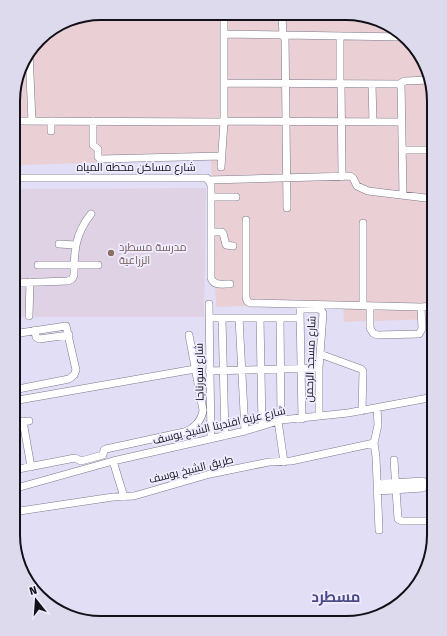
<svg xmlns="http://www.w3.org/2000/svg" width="447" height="636" font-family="'Fira Sans',Cairo,sans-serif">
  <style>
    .industrial { fill: #ead0d4 }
    .education { fill: #e0d2e5 }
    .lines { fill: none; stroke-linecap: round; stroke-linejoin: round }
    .minor-casing { stroke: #7c798d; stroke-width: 8 }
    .minor { stroke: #fff; stroke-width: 7 }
    .education-dot { fill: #8d6e63; stroke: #efecff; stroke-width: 1.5 }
    .labels { text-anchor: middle; stroke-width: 3.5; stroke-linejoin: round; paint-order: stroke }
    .street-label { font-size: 11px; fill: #121119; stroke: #efecff }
    .education-label { font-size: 11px; fill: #785e54; stroke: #efecff; text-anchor: start }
    .district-label { font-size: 15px; font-weight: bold; fill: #4c4a88; stroke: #efecff }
    .rim { fill: none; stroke: #121119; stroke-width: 2 }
  </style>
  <rect width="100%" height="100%" fill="#e2def5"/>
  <path class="industrial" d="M357,14L399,31L425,63L434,101V319L344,322L343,302L216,307L211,159L20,165L17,79L25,57L43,35L73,18Z"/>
  <path class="education" d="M206,188L204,317H16L17,189Z"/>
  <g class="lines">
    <g class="minor-casing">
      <path id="minor" d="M282,15L283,36
        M224,34L404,37
        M285,35L287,208
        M29,52L32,121
        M224,83L401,84
        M340,84V36
        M341,84L342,177
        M372,84L373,122
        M14,121L224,122
        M51,121V131
        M93,121V145L98,149V157L101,159L222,156
        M224,121L401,122
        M402,150H434
        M221,167L224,122V16
        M14,178H207L209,181L211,185V278C214,286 222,284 230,284
        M208,180L350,176L353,178L357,186L368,191L434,199
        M403,195L401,83L405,81L429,80
        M211,197H236
        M246,220V297L247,301L250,303L421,307L434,306
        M363,223V306
        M211,232H222L223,233L226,245L233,246
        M59,244L75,245
        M38,265H98
        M13,283L68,281L72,279L74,275C74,251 75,234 91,214
        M209,304L211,439
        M370,306V328L373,333L377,335L419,334L422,329L421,307
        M29,316L30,282
        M209,318H300
        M239,318L245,431
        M260,318L262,426
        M280,318L281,420
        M222,319L225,436
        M35,330L36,337L39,339L69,335
        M320,354L361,369L363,371L362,411
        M209,371L319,368
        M13,390L69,379L74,375L76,370L66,326L13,334
        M13,401L195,369
        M377,408L378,425L374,443L376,457L379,530
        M302,419L300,310L302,309H320L323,313L319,368V416
        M23,421L31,467
        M278,421L284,462
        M13,423L29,421
        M394,460L398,519L402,521H434
        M113,461L124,497
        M13,470L75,458L81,461L103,455L104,450L106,449L184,432C194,429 202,420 203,410L189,335
        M377,484L423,481L425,484L423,488L377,491
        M13,489L113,461L245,431L281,420L348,413L434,397
        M13,512L113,497L134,496L210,474L269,462L291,461L374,443"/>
    </g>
    <use href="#minor" class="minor"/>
  </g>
  <circle class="education-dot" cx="111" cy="253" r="4"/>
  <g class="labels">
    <g class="street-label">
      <text x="136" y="171">شارع مساكن محطه المياه</text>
      <text transform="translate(310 359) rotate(-88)" y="4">شارع مسجد الرحمن</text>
      <text transform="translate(199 372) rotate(-91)" y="4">شارع سورناجا</text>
      <text transform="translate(219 425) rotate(-13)" y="4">شارع عزبة افندينا الشيخ يوسف</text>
      <text transform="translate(191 469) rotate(-14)" y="4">طريق الشيخ يوسف</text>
    </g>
    <g class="education-label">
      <text x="119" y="251">مدرسة مسطرد<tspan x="119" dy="13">الزراعية</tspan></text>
    </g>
    <g class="district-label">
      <text x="336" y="602">مسطرد</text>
    </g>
  </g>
  <path d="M0 0H447V636H0ZM101 20H346A81 81 0 0 1 427 101V535A81 81 0 0 1 346 616H101A81 81 0 0 1 20 535V101A81 81 0 0 1 101 20Z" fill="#dddaed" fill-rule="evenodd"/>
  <path class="rim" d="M101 20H346A81 81 0 0 1 427 101V535A81 81 0 0 1 346 616H101A81 81 0 0 1 20 535V101A81 81 0 0 1 101 20Z"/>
  <g transform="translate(36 600) rotate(343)" stroke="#efecff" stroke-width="3" paint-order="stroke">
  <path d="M0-3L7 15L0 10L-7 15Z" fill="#121119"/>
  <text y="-6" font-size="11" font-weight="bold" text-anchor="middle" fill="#121119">N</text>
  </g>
</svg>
